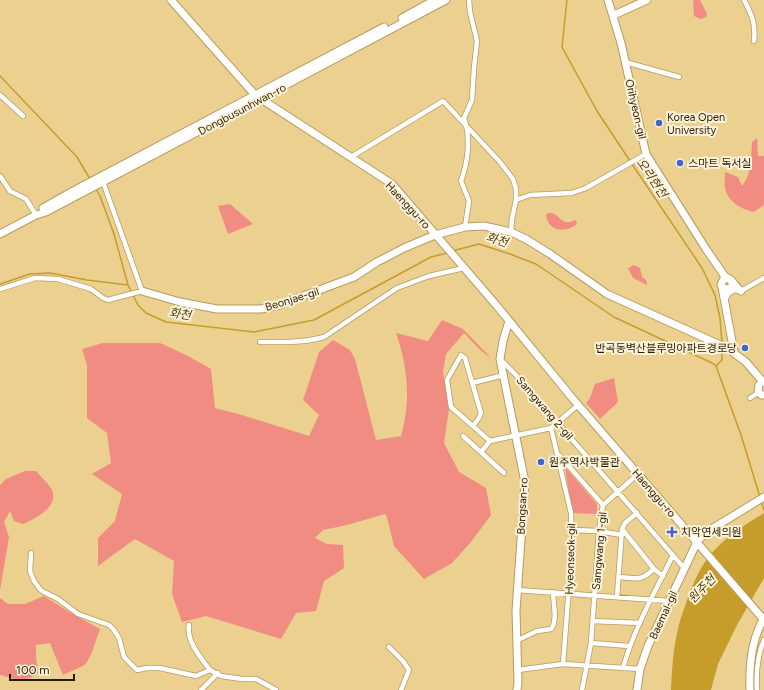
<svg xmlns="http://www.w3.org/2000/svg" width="764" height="690" font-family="Figtree,'Noto Sans KR',sans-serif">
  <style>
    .green { fill: #f08c81 }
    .water { fill: #c69d2b }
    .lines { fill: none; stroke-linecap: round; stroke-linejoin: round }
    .stream { stroke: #c69d2b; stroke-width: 1.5 }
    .street-casing { stroke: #b69b5d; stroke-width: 6 }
    .secondary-casing { stroke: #b69b5d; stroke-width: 9 }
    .street { stroke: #fff; stroke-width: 4.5 }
    .secondary { stroke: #fff; stroke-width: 7 }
    .poi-dot { fill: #3f62d4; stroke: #fef3da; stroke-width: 1.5 }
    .labels { text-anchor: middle; stroke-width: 4; stroke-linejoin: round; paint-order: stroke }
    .street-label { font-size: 11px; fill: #271d03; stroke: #fef3da }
    .poi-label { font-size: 11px; fill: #271d03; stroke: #fef3da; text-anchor: start }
    .water-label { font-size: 12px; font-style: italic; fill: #4c3b0d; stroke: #fef3da }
  </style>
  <rect width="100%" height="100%" fill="#ebd090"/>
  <path class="green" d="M695,0H700L707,14L706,17L701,19L694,16L693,1Z
    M757,138L758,156H764V205L754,212C741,209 728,202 725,188C724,183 725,177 725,172L738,177L742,186C752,174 751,157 752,142Z
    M230,204L253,224L228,234L218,206Z
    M548,213C558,212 558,220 566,222C569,223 573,221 576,220L577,224C566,233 548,232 546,215Z
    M634,265L640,268L642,277L646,280L647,285L633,278L628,268Z
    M442,320L463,329L491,358C480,351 473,342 464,333L446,354L443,372L449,409L444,443L459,472L486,488L491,515L471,542L452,563L424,579L394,546L387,517L385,514L347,525L323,530L315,538L327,544L343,545L344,568L324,581L316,611L296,613L281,639L206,616L182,622L172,594L174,561L135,539L98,566V538L115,521L122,494L92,474L111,463L107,433L87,418V365L82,349L103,343H160L186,355L211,369L215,408L242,415L309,436L319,415L303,400L319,352L333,340L350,350L355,359L376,440L401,436C411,401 408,367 396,333L428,341Z
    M614,378L618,402L600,419L586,403L590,398L595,384Z
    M565,467L597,504V514L572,513Z
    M25,471H36C39,475 51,486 52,490C59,507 35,519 23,524L14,521L10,511L4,522L9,537L0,590V485L6,479Z
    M44,596L69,612L100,629L92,652L87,662L83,666L63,675L50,643L36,645V657L38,673C25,683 14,679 0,675V598L8,604H25Z"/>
  <path class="water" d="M764,513V578L737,625L718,664L711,690H671C672,670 673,649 678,629C680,618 685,608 688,597C693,584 699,570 707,559C721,540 744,525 764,513Z"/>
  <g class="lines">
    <path class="stream" d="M567,0L562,47L597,111L630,161
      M0,76L77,157L90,179
      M632,164L702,268L715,295L720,318L722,343
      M96,189L100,196L114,234L128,285L138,305L146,313L166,322L254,332L314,320L431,257L447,253
      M452,251L479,244L510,254L536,264L614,317L712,363L716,366L741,435L760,497
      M0,284L30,274L50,273L87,280L128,285
      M716,366L722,360V349
      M761,501L764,510"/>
    <g class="street-casing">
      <path id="street" d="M744,0C752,15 756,24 754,41
        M625,62L679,77
        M0,95L23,116
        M351,157L443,101L500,162L513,179L516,189V200
        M0,176L10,191L26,199L36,215
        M465,227L469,201L461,181C468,162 471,138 464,118L472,100L474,68L477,41L470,12L469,0
        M511,232L512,219L516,200L530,195L572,193L586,188L646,154
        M0,289L35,278L58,279L91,289L103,298L108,300L142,291L103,182
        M725,300L729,293L735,290L741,291L764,278
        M260,342C282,342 303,343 324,337L397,288L429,276L464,268
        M500,359L515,374L684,568
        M472,383L504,375
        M750,398L759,392
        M473,426L479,418L481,413L465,358L461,355L447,380L451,407L490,441
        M551,428L571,513L572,548L563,664
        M463,436L504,473
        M481,452L490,441L551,428L578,405
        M559,455L603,505
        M622,529L654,569L663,576
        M572,530L599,531L622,535
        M31,553L30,571L34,581L39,588L42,591L58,599L78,614L109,625L114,630L119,638L124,657L137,670L147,668H160L196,676L210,670L221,676L242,679H256L276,690
        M619,577C636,578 640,582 654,569
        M517,590L669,601
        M617,597L622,529L625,523L637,513
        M593,621L640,623
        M189,625C186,641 201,658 210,670
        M516,641L537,631L551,629C558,620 553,603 553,592
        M591,643L629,646
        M389,647L403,661L409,670L401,690
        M623,668C634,628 655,592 673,555
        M518,670L563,664L640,669
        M201,690L218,673
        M582,690L591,643L599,531L603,505L638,474
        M757,690C756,674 758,654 764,640"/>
    </g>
    <g class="secondary-casing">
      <path id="secondary" d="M171,0L255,95L392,184L497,306L573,399L764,620
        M608,0L621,43L646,154L706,249L726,278
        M614,15L647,0
        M402,18L435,0
        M43,208L75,190L384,27
        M0,234L36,215L46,212L446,0
        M732,282V286L729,289L723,288L721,285L723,280L728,278C734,281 735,287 741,291
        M722,287L734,352
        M142,291L180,302L217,309H261L279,305L354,277L377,262L404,248L435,235L465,227L484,226L511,232L526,239L550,254L607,294L727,348L746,362L763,382
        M509,321L503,341L500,359L525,482L516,611L518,683L517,690
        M759,385L758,391L761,395H764
        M637,690L640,669L648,646L697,542L705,533L764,497
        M750,690C749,665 751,640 764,618"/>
    </g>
    <use href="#street" class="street"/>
    <use href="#secondary" class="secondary"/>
  </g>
  <g class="poi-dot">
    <circle cx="659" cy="123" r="4"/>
    <circle cx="680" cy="163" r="4"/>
    <circle cx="745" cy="348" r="4"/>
    <circle cx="541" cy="462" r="4"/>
    <path d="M670 526h4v4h4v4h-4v4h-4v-4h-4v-4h4z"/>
  </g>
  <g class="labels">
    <g class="street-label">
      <text transform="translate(242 109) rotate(-28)" y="4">Dongbusunhwan-ro</text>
      <text transform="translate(636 109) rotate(77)" y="4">Orihyeon-gil</text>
      <text transform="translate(408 205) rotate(47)" y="4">Haenggu-ro</text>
      <text transform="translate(292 299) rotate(-17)" y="4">Beonjae-gil</text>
      <text transform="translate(545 408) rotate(49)" y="4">Samgwang 2-gil</text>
      <text transform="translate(654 493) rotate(49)" y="4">Haenggu-ro</text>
      <text transform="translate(522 506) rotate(-87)" y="4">Bongsan-ro</text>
      <text transform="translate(599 551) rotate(-85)" y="4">Samgwang 1-gil</text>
      <text transform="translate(570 559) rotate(-88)" y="4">Hyeonseok-gil</text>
      <text transform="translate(663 615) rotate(-65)" y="4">Baemal-gil</text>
    </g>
    <g class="poi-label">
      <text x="667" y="121">Korea Open<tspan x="667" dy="13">University</tspan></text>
      <text x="688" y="167">스마트 독서실</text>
      <text x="737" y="352" text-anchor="end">반곡동벽산블루밍아파트경로당</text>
      <text x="549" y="466">원주역사박물관</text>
      <text x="681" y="536">치악연세의원</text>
    </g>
    <g class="water-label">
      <text transform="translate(652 178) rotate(56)" y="4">오리현천</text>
      <text transform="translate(497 240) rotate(17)" y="4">화천</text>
      <text transform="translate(180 314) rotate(9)" y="4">화천</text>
      <text transform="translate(702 589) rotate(-46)" y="4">원주천</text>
    </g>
  </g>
  <path d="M10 674v6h64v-6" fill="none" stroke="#271d03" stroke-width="2"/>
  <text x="16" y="674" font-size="12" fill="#271d03" stroke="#fef3da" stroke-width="3" paint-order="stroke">100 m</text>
</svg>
